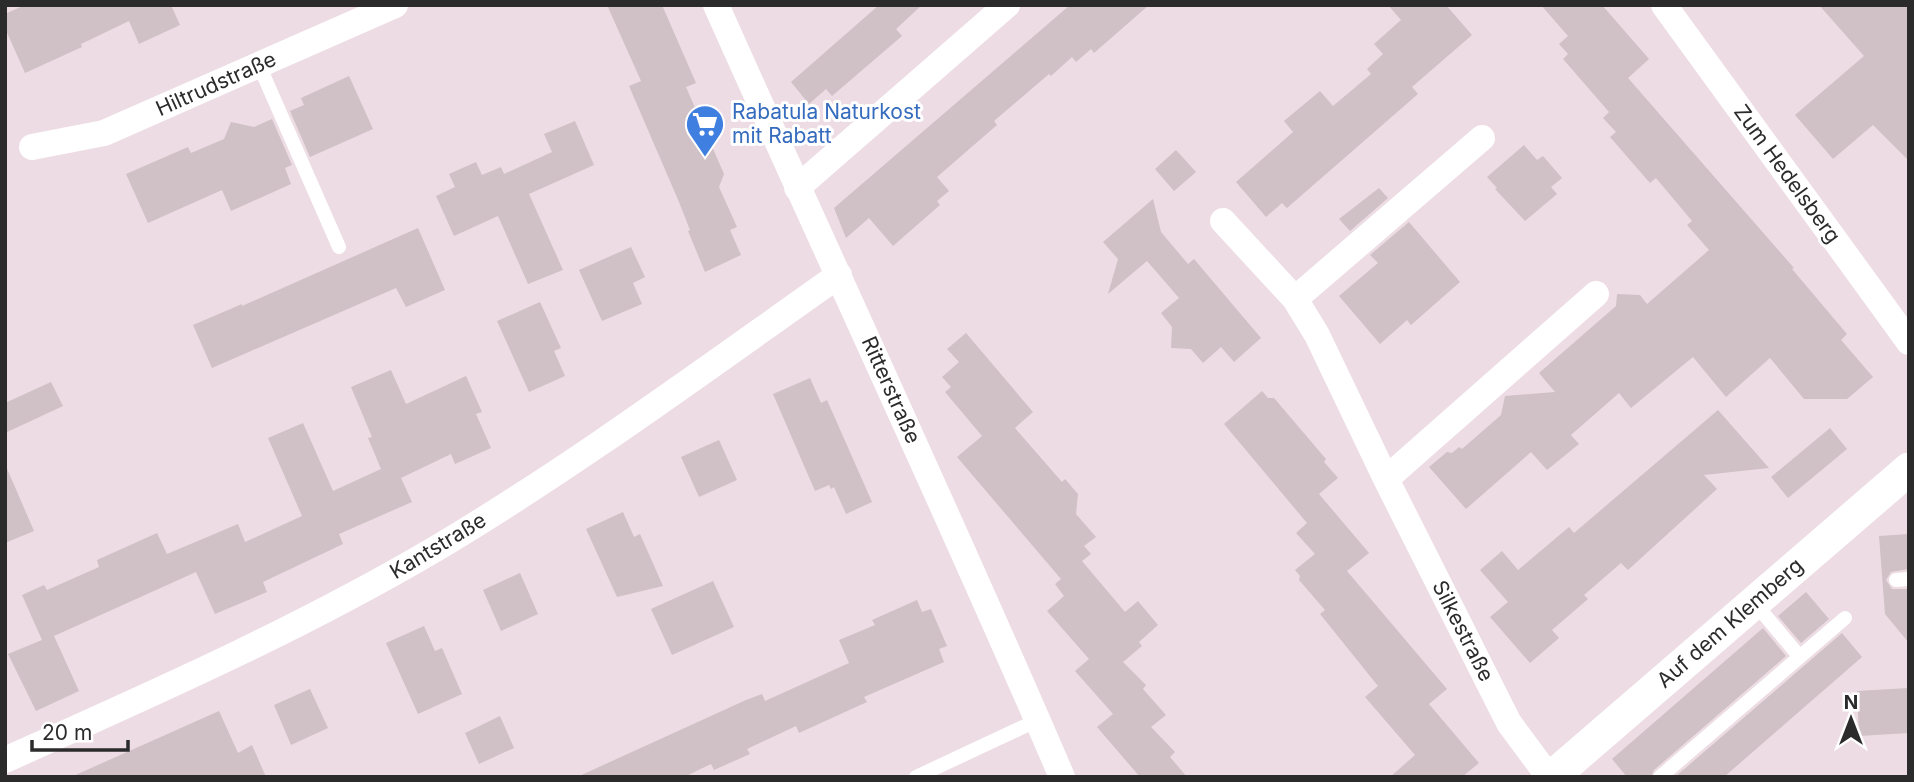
<svg xmlns="http://www.w3.org/2000/svg" width="1914" height="782" font-family="Inter,sans-serif">
  <style>
    .building { fill: #d0c1c6 }
    .lines { fill: none; stroke-linecap: round; stroke-linejoin: round }
    .service { stroke: #fff; stroke-width: 14 }
    .minor { stroke: #fff; stroke-width: 26 }
    .tertiary { stroke: #fff; stroke-width: 33 }
    .labels { text-anchor: middle; stroke-width: 6; stroke-linejoin: round; paint-order: stroke }
    .street-label { font-size: 21px; fill: #2b2b2b; stroke: #fff }
    .shop-label { font-size: 21px; fill: #366cbe; stroke: #fff; text-anchor: start }
  </style>
  <rect width="100%" height="100%" fill="#eddce3"/>
  <path class="building" d="M25,5H171L180,25L139,44L129,21L81,44L82,47L25,73L5,28V14Z
    M607,5H662L696,83L686,87L724,174L719,187L737,227L730,230L741,255L705,272L688,231L690,230L679,202L629,86L641,81Z
    M879,5H922L896,29L902,36L832,96L826,89L809,104L791,82Z
    M1070,5H1149L1094,53L1091,49L1076,62L1072,57L1051,76L1049,74L994,121L997,125L937,177L949,191L937,201L940,205L893,246L869,218L846,238L834,208Z
    M1388,5H1446L1472,35L1412,87L1418,94L1287,208L1282,203L1266,217L1236,182L1293,132L1284,121L1320,91L1333,106L1371,74L1367,69L1383,54L1374,44L1401,20Z
    M1541,5H1602L1649,59L1628,78L1794,268L1792,269L1847,334L1841,340L1873,377L1847,399H1804L1770,358L1726,397L1693,357L1631,408L1619,393L1571,435L1579,444L1547,470L1531,452L1466,509L1429,467L1447,452L1452,453L1459,447L1462,449L1501,415L1505,396L1555,392L1539,373L1616,306L1617,294L1640,295L1647,304L1709,250L1687,225L1692,221L1656,178L1650,183L1610,137L1616,132L1603,118L1609,112L1563,59L1568,54L1559,44L1568,36Z
    M1819,5H1909V161L1873,125L1833,159L1795,115L1864,56Z
    M349,76L373,129L310,157L290,111L304,105L301,98Z
    M272,119L292,165L285,168L291,184L231,211L222,190L148,223L126,174L188,147L191,153L224,139L231,122L254,127Z
    M575,121L594,165L529,194L563,270L528,284L498,216L454,236L436,196L455,187L449,174L476,162L482,175L501,167L504,174L552,152L544,134Z
    M1524,145L1537,160L1543,156L1562,178L1551,187L1557,194L1525,221L1495,189L1497,188L1487,177Z
    M1176,150L1196,172L1174,191L1155,169Z
    M1379,188L1388,198L1350,231L1339,219Z
    M1153,199L1161,232L1188,264L1194,259L1261,338L1234,362L1221,347L1203,363L1191,349L1171,348L1172,327L1161,313L1179,298L1147,261L1108,294L1118,259L1103,242Z
    M1409,222L1460,282L1411,325L1407,320L1380,344L1339,296L1378,263L1370,255Z
    M418,228L445,290L406,307L396,288L212,368L193,325L242,304V306Z
    M631,247L645,277L633,283L642,304L602,321L579,270Z
    M540,302L561,348L554,351L565,376L529,392L497,321Z
    M966,333L1033,412L1015,428L1062,482L1065,479L1078,494L1076,514L1096,537L1084,546L1091,554L1082,561L1125,612L1138,601L1158,625L1139,642L1142,646L1123,662L1146,685L1143,689L1166,715L1151,727L1175,752L1170,757L1187,777H1140L1097,727L1113,714L1075,671L1089,659L1047,611L1064,596L1055,584L1061,579L957,457L982,436L945,392L951,387L942,377L959,362L947,349Z
    M391,370L406,404L466,376L482,412L476,414L491,448L455,464L451,454L401,478L412,502L339,534L343,544L263,582L267,592L215,614L196,572L54,636L79,691L36,711L8,654L42,640L22,595L44,585L47,590L99,567L97,560L157,533L167,554L238,524L245,542L302,516L268,438L303,423L333,491L381,469L368,438L372,437L351,387Z
    M810,378L821,403L827,400L872,502L846,514L834,487L831,489L829,485L815,491L773,394Z
    M51,382L63,406L5,433V403Z
    M1262,391L1268,398H1274L1326,459L1324,462L1338,478L1319,494L1369,553L1347,571L1447,689L1429,704L1479,763L1462,777H1390L1415,755L1365,697L1378,686L1320,614L1325,610L1299,580L1300,576L1295,570L1315,554L1296,533L1307,523L1224,424Z
    M1718,410L1769,468L1704,475L1717,489L1628,570L1621,563L1584,595L1588,599L1552,630L1559,638L1530,663L1490,617L1508,602L1480,570L1502,551L1518,570L1569,527L1574,533Z
    M1830,428L1847,449L1788,498L1771,477Z
    M719,440L737,480L699,497L681,457Z
    M5,464L34,531L5,543Z
    M623,512L634,537L640,534L663,586L617,597L586,529Z
    M1909,534V569L1891,572L1886,580L1892,589H1909V643L1885,614L1879,536Z
    M520,573L538,614L501,631L483,590Z
    M713,581L734,627L672,655L651,609Z
    M1806,592L1829,619L1801,643L1778,616Z
    M917,600L922,612L931,609L947,646L939,649L944,662L864,697L867,702L799,733L796,726L747,749L750,754L714,770L711,764L684,777H577L746,700L762,694L765,701L849,663L839,640L875,625L872,620Z
    M424,626L435,651L442,648L462,694L418,714L386,643Z
    M1763,628L1786,656L1654,770L1651,777H1627L1612,759Z
    M1842,633L1862,657L1724,777H1675Z
    M1909,688V733L1859,736L1857,691Z
    M310,689L328,728L291,745L274,705Z
    M219,711L238,753L252,745L266,777H71Z
    M500,716L514,748L479,764L465,733Z"/>
  <g class="lines">
    <path class="service" d="M259,65L339,247
      M1896,580L1909,579
      M1754,602L1799,656
      M916,777L1038,720
      M1660,777L1845,618"/>
    <path class="minor" d="M716,5C831,263 951,518 1062,777
      M1664,5L1909,342
      M32,147L104,133L395,5
      M797,188L1007,5
      M1223,221L1295,299L1317,335L1386,479L1509,723L1549,777
      M1295,299L1482,138
      M1386,479L1596,294
      M5,760C152,694 298,630 437,548C576,465 707,368 839,275"/>
    <path class="tertiary" d="M1552,777L1909,469"/>
  </g>
  <defs>
    <g id="supermarket-pin" transform="scale(2.0125)"><path d="M0 17L-7.5 6A9.5 9.5 0 1 1 7.5 6Z" fill="#3f7fe0" stroke="#fff"/><path d="M-6-5.5h2.5l.6 2H6L4.5 2H-2.5L-4.4-4H-6ZM-1.5 3.2a1.3 1.3 0 1 0 .1 0ZM3 3.2a1.3 1.3 0 1 0 .1 0Z" fill="#fff"/></g>
  </defs>
  <g fill-rule="evenodd">
    <use href="#supermarket-pin" x="705" y="124"/>
  </g>
  <g class="labels">
    <g class="street-label">
      <text transform="translate(216 84) rotate(-24)" y="7">Hiltrudstraße</text>
      <text transform="translate(1787 174) rotate(54)" y="7">Zum Hedelsberg</text>
      <text transform="translate(891 390) rotate(66)" y="7">Ritterstraße</text>
      <text transform="translate(438 546) rotate(-31)" y="7">Kantstraße</text>
      <text transform="translate(1730 623) rotate(-41)" y="7">Auf dem Klemberg</text>
      <text transform="translate(1463 631) rotate(63)" y="7">Silkestraße</text>
    </g>
    <g class="shop-label">
      <text x="732" y="119">Rabatula Naturkost<tspan x="732" dy="24">mit Rabatt</tspan></text>
    </g>
  </g>
  <rect width="1914" height="782" fill="none" stroke="#2b2b2b" stroke-width="14"/>
  <g transform="translate(1851 719)" stroke="#ffffff" stroke-width="5" paint-order="stroke">
  <path d="M0-5L12 26L0 18L-12 26Z" fill="#2b2b2b"/>
  <text y="-10" font-size="19" font-weight="bold" text-anchor="middle" fill="#2b2b2b">N</text>
  </g>
  <path d="M32 740v10h96v-10" fill="none" stroke="#2b2b2b" stroke-width="3.5"/>
  <text x="42" y="740" font-size="21" fill="#2b2b2b" stroke="#ffffff" stroke-width="5" paint-order="stroke">20 m</text>
</svg>
